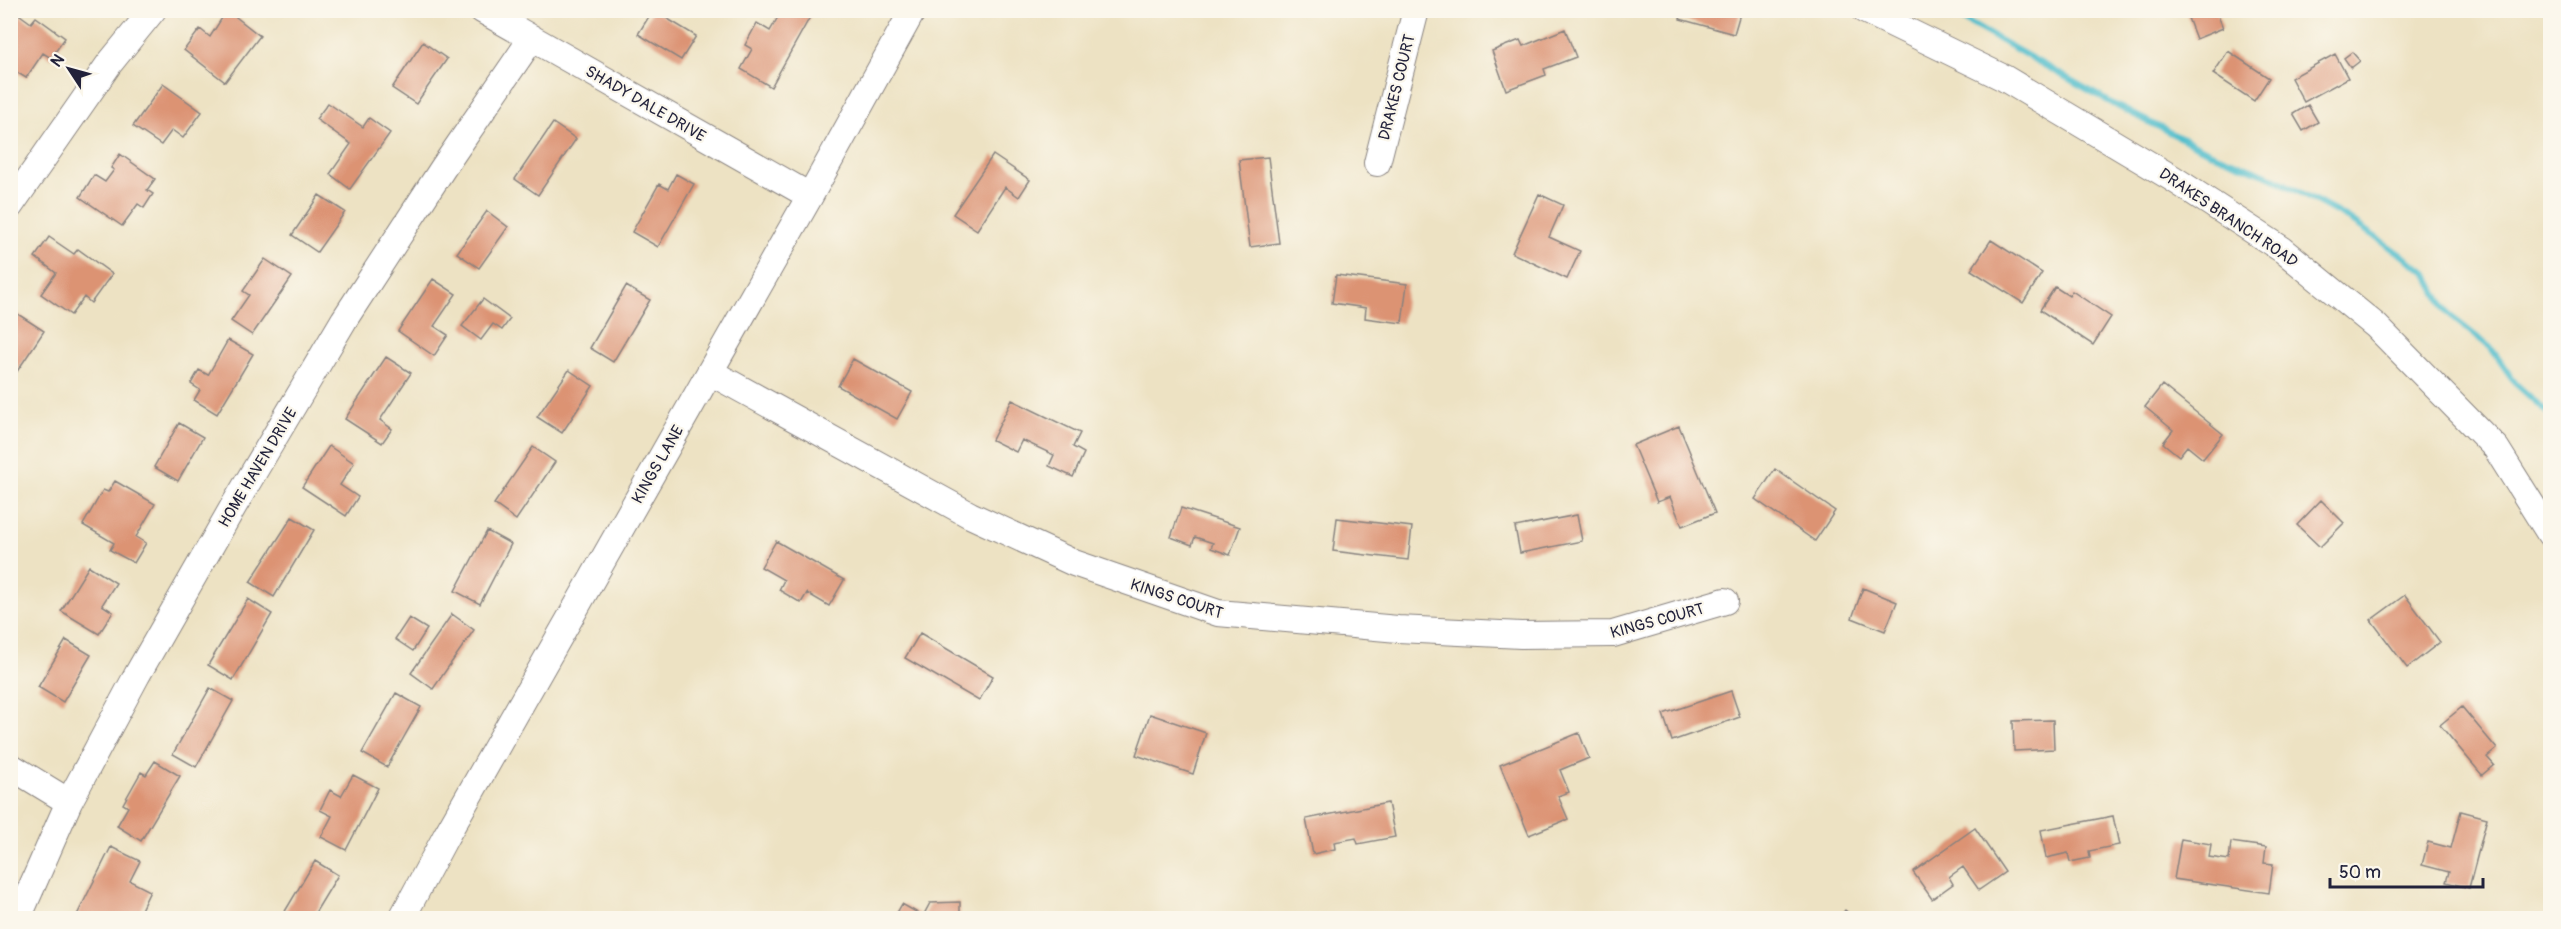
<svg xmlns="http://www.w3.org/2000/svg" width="2561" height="929" font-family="Pangolin,sans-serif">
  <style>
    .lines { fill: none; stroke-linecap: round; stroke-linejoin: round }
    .stream { stroke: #51becc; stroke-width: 6 }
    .building { fill: #dc9373 }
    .minor-casing { stroke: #88827f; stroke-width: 28 }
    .minor { stroke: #fff; stroke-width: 26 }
    .labels { text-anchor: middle; stroke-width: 4.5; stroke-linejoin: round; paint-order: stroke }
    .street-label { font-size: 16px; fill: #22223b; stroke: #fbf7ec }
  </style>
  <rect width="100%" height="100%" fill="#fbf7ec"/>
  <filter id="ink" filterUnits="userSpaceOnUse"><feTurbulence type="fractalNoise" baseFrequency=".0167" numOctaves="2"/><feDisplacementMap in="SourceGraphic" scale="12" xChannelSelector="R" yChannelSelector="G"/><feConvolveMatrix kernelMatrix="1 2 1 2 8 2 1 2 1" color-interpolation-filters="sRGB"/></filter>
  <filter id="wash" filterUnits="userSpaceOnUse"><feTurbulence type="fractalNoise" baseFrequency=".008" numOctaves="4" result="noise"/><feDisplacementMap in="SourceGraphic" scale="24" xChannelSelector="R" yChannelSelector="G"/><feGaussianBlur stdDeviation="1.35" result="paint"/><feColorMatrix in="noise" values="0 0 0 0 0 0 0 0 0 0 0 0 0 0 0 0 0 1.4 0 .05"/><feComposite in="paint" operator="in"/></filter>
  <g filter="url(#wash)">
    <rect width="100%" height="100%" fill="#ede2c3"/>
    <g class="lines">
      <path class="stream" d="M1946,10L2117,106L2209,152L2272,177L2349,219L2426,272L2448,314L2491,348L2516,384L2550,415"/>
    </g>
    <g id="blocks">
      <path class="building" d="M227,10L260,36L225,82L184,50L200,29L210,37Z
        M653,10L696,36L681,60L638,34Z
        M782,10H799L810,17L771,87L741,69L752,49L745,45L757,23L770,31Z
        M1682,10H1741L1734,34L1680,19Z
        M2185,10H2216L2223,28L2196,39Z
        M16,12L31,23L36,17L65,38L51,58L43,53L26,78L10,68V20Z
        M1565,29L1576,57L1544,69L1546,75L1506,90L1492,51L1520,40L1523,46Z
        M423,42L447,59L416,104L392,88Z
        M2228,51L2269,78L2254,101L2213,74Z
        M2352,52L2360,61L2351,68L2344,58Z
        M2335,54L2348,78L2304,102L2291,78Z
        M163,84L202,112L183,138L172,130L161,145L133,126Z
        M328,103L363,127L369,118L390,133L350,189L330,174L351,144L316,119Z
        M2308,105L2318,122L2303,131L2293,114Z
        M553,123L576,139L538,195L515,179Z
        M120,154L155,179L147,190L153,194L144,208L138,204L122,226L80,197L94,175L105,182L114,170L111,168Z
        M993,155L1030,180L1019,197L1005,187L977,230L953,214Z
        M1268,157L1279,243L1250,247L1239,160Z
        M676,174L694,184L658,247L632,232L659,184L668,189Z
        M1539,194L1563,205L1549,237L1580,251L1567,279L1512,253Z
        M319,195L345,212L317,252L292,235Z
        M487,211L508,227L479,268L457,253Z
        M49,237L74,254L78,249L112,274L91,303L84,297L71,315L41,294L56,273L35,257Z
        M1991,240L2042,273L2023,303L1971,270Z
        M265,259L292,277L252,335L231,321L249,295L243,291Z
        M1336,275L1407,284L1402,323L1365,318L1366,308L1332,303Z
        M433,279L456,294L434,326L448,335L434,356L398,331Z
        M626,286L650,300L613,362L590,348Z
        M2055,287L2069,296L2072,291L2111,317L2093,345L2040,310Z
        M483,299L510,319L502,330L493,324L481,340L462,326Z
        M10,309L44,331L12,379L10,377Z
        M228,340L253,354L217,414L194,400L200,390L191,384L199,370L208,375Z
        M386,357L411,373L380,420L392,429L382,443L345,419Z
        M853,359L912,392L897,419L838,386Z
        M569,370L593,386L562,433L537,417Z
        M2162,385L2223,434L2203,459L2187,446L2179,456L2163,443L2173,430L2145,407Z
        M1012,400L1080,433L1073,447L1084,453L1073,477L1049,466L1054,455L1022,440L1016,452L992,440Z
        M179,423L203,437L178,481L154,467Z
        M1679,426L1715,513L1682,526L1670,497L1657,502L1633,445Z
        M329,446L354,463L340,485L358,497L346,516L302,487Z
        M533,447L555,462L516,520L494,504Z
        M1775,469L1835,511L1815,541L1755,499Z
        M115,481L155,504L136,537L146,543L134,563L110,550L114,543L83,525L103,490L108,492Z
        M2321,500L2344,523L2320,547L2297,525Z
        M1181,508L1240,527L1230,555L1211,548L1213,543L1195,537L1192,545L1171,537Z
        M1577,515L1582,541L1520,553L1515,527Z
        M292,517L314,530L274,597L250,582Z
        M1337,518L1412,527L1408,560L1333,551Z
        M487,531L511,544L480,604L455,591Z
        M776,541L844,580L829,606L807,593L801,603L779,590L784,580L761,567Z
        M89,566L116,583L102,605L113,612L99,634L61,611Z
        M1863,588L1897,602L1885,631L1852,618Z
        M2405,595L2440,642L2407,668L2371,620Z
        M248,599L272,614L233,680L208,665Z
        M452,614L474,630L433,689L411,673Z
        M409,618L427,629L413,651L395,639Z
        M920,633L993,676L979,701L905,658Z
        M66,640L91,655L63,702L38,687Z
        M210,688L233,701L196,767L173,754Z
        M1731,691L1740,717L1672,741L1663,714Z
        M396,693L421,707L387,767L362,753Z
        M2462,707L2497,749L2487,757L2494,765L2482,775L2440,725Z
        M1150,714L1206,733L1193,774L1136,755Z
        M2053,720L2054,749L2014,751L2013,721Z
        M1579,733L1589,758L1560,770L1569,792L1558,796L1568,819L1529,835L1500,765Z
        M155,761L180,776L141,841L117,826L128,807L123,804L141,772L146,775Z
        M353,775L378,788L346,850L321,837L332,816L320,810L330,790L341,796Z
        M1388,803L1395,837L1358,844L1356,838L1334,842L1335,849L1313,854L1306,819Z
        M2461,811L2487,818L2469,888L2446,882L2449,872L2422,865L2428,842L2451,848Z
        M2113,816L2119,845L2089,851L2090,858L2070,862L2068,853L2046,858L2041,830Z
        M1975,828L2005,872L1979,890L1963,867L1949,877L1953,884L1932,899L1913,872Z
        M2181,839L2211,844L2209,857L2229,860L2231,842L2266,847L2264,863L2273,864L2269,893L2174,879Z
        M111,847L140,861L130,881L150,891L137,918H84L77,915Z
        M315,861L338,875L312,918H281Z
        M960,902V918H894L902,904L923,916L930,903Z
        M1845,910L1855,918H1839Z"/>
    </g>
  </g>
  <g filter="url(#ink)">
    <use href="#blocks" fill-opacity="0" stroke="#88827f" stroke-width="1.5"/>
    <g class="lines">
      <g class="minor-casing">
        <path id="minor" d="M482,10L810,196
          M1864,10L2004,78L2172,178L2283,250L2376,326L2496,448L2550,534
          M1377,163L1416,10
          M10,206L109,64L153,10
          M710,372L970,515L1074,563L1218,613L1398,629L1521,635L1613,634L1725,601
          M10,766L69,802
          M18,918L69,802L137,675L233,507L344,320L443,168L532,38
          M402,918L446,836L810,196L913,10"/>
      </g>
      <use href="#minor" class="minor"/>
    </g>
  </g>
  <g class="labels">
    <g class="street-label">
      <text transform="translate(1396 87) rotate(-76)" y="6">DRAKES COURT</text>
      <text transform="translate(646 103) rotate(30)" y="6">SHADY DALE DRIVE</text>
      <text transform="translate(2229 217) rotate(34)" y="6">DRAKES BRANCH ROAD</text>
      <text transform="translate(657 464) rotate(-60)" y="6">KINGS LANE</text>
      <text transform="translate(257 467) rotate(-59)" y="6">HOME HAVEN DRIVE</text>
      <text transform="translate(1177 598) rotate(18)" y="6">KINGS COURT</text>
      <text transform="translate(1657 620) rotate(-15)" y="6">KINGS COURT</text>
    </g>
  </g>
  <rect width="2561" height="929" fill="none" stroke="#fbf7ec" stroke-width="36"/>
  <g transform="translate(69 69) rotate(306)" stroke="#fbf7ec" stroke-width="4.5" paint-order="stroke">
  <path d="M0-4.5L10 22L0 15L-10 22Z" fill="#22223b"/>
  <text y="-9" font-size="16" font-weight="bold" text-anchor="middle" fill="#22223b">N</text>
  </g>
  <path d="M2330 878v9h153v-9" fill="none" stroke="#22223b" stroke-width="3"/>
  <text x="2339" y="878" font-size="18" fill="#22223b" stroke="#fbf7ec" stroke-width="4.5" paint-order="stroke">50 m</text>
</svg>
